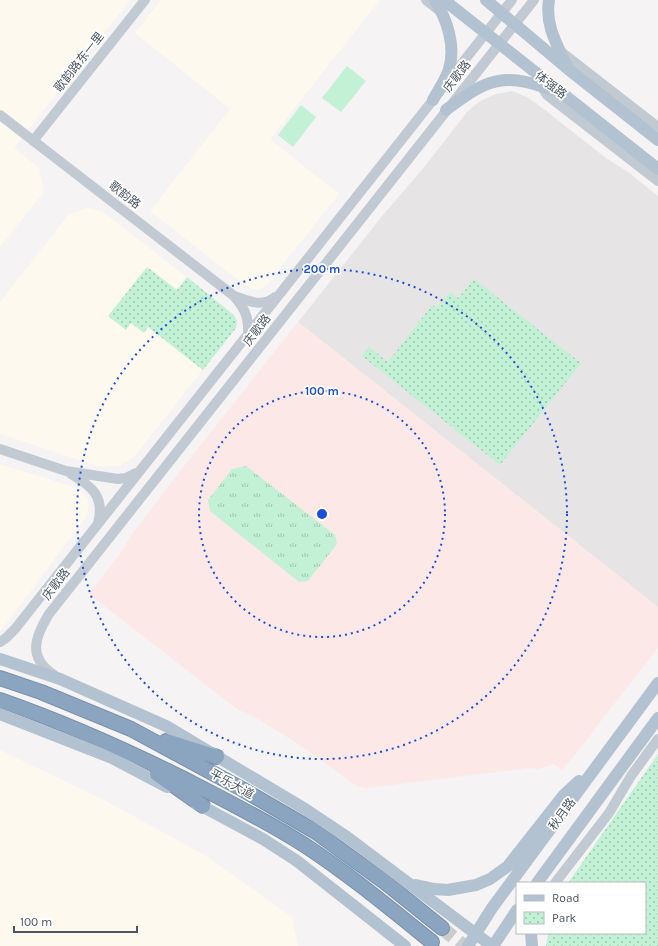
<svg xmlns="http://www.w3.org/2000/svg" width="658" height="946" font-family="Karla,'Noto Sans SC',sans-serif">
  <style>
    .commercial { fill: #fdf9ef }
    .education { fill: #e6e4e5 }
    .medical { fill: #fce8e6 }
    .grass { fill: url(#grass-tufts) }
    .park { fill: url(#park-dots) }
    .garden { fill: #c3f1d5 }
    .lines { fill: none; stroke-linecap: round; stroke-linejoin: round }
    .highway-tunnel { stroke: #caccce; stroke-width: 14; stroke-dasharray: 14 7; stroke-linecap: butt }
    .highway-casing { stroke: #7690ad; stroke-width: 16 }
    .minor { stroke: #c1cad2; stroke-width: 10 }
    .major { stroke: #b3c2d1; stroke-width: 12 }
    .highway { stroke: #8ba5c1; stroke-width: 14 }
    .ring { fill: none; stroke: #1d4ed8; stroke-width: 2; stroke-dasharray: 2 4 }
    .labels { text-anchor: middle; stroke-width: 3.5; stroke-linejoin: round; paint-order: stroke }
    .street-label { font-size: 12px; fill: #4a5661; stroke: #fff }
    .centre { fill: #1d4ed8; stroke: #fff; stroke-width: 2 }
    .ring-label { font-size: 12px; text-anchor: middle; font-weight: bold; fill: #1d4ed8; stroke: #fff; stroke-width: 3.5; stroke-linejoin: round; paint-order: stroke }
  </style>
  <defs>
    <pattern id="grass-tufts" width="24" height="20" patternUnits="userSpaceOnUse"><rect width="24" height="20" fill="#c3f1d5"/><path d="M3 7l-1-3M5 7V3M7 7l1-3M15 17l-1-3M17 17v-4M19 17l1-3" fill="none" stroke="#a0c6b0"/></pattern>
    <pattern id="park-dots" width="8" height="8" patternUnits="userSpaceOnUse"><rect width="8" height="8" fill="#c3f1d5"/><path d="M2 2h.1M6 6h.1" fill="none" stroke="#a0c6b0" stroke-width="1.8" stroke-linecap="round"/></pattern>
  </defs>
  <rect width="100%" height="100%" fill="#f5f3f3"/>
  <path class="commercial" d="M0,0H130L14,148L39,168L44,192L0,247Z
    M161,0H380L270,139L339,194L265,287L257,290L248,288L150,211L230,109L135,33Z
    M87,208L102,211L234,314L237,321L236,328L134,457L119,466H97L0,434V302L69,214Z
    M0,464L80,489L88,499L89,506L86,517L0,632Z
    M0,750L106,801L208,857L292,917L298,946H0Z"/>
  <path class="education" d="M512,91L527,97L541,107L606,158L628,172L658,196V607L298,322L383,215L425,166L467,112L480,101L496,94Z"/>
  <path class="medical" d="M298,322L658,607V648L609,710L586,741L562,770L554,764L538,769L527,768L367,788L357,786L297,743L250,714L238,710L233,706L89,594L118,557L133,533L185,465Z"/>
  <path class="grass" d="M246,466L335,535L337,544L308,581L299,582L210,511L208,500L232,469Z"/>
  <path class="park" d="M147,267L177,290L187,277L234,315L237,321L236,328L203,370L148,327L144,333L131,323L126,330L108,316Z
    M474,279L581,363L500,465L362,356L369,347L388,362L432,305L437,308L450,292L458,298Z
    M658,754V946H546L548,933H645V883H568Z"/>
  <path class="garden" d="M347,66L366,81L341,112L322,98Z
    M301,105L316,117L293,147L278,135Z"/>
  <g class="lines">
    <path class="highway-tunnel" d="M442,928L464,946"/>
    <g class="highway-casing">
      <path id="highway" d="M0,678L41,692L131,729L242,789L316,832L386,883L442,928
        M0,700C63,722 124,749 184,779C225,800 267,821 306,846C350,875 391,909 432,942
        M166,741L217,757
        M157,774L203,806"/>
    </g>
    <path class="minor" d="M426,0L440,11
      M560,51L658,127
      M539,83L547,95L658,181
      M0,115L234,296C245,309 249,317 248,335
      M33,141L145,0
      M234,296C249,301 262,308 275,297
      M0,449L66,471L118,479L126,478L136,473
      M71,474C92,486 105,497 98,523
      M0,642L6,638L15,629L512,0
      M54,675C27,657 35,637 49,614L534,0
      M555,883L609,813L631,776L658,739"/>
    <path class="major" d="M444,0L658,169
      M486,0L568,69L658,140
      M549,0C545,24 556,43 566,64
      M433,100C438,90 446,80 449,69C456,46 447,20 435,0
      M446,110C471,91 492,74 526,82C535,84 544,87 553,90
      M0,659L60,679L166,726L305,809L347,837L492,946
      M0,714L112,758L167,787
      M196,803L263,839L297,861L405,946
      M537,883L658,718
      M416,885L434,889L448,890L476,885L490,879L508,866L563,796L579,781
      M531,933L532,946
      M468,946L492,908L658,683
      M493,946L517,910"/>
    <use href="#highway" class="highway"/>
  </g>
  <g class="ring">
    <circle cx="322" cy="514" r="123"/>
    <circle cx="322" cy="514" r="245"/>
  </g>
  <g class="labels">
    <g class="street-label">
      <text transform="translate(79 62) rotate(-52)" y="4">歌韵路东一里</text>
      <text transform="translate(457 76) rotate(-52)" y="4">庆歌路</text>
      <text transform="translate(551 85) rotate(38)" y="4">体强路</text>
      <text transform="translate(125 195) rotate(38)" y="4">歌韵路</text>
      <text transform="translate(257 330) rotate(-52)" y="4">庆歌路</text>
      <text transform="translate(56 584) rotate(-52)" y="4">庆歌路</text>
      <text transform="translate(232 784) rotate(29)" y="4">平乐大道</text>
      <text transform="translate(562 814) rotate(-54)" y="4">秋月路</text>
    </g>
  </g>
  <circle cx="322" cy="514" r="6" class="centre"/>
  <g class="ring-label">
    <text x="322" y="273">200 m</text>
    <text x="322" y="395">100 m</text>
  </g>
  <rect x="516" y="882" width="130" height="52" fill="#ffffff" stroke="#b7bbc0"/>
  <rect x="524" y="895" width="20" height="6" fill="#b3c2d1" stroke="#b7bbc0"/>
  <text x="552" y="902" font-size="12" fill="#4a5661">Road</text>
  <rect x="524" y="912" width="20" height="12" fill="url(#park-dots)" stroke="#b7bbc0"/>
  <text x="552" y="922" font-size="12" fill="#4a5661">Park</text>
  <path d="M14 926v6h123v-6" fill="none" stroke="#4a5661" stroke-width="2"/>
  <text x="20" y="926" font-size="12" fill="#4a5661" stroke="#ffffff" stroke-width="3" paint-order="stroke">100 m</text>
</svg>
